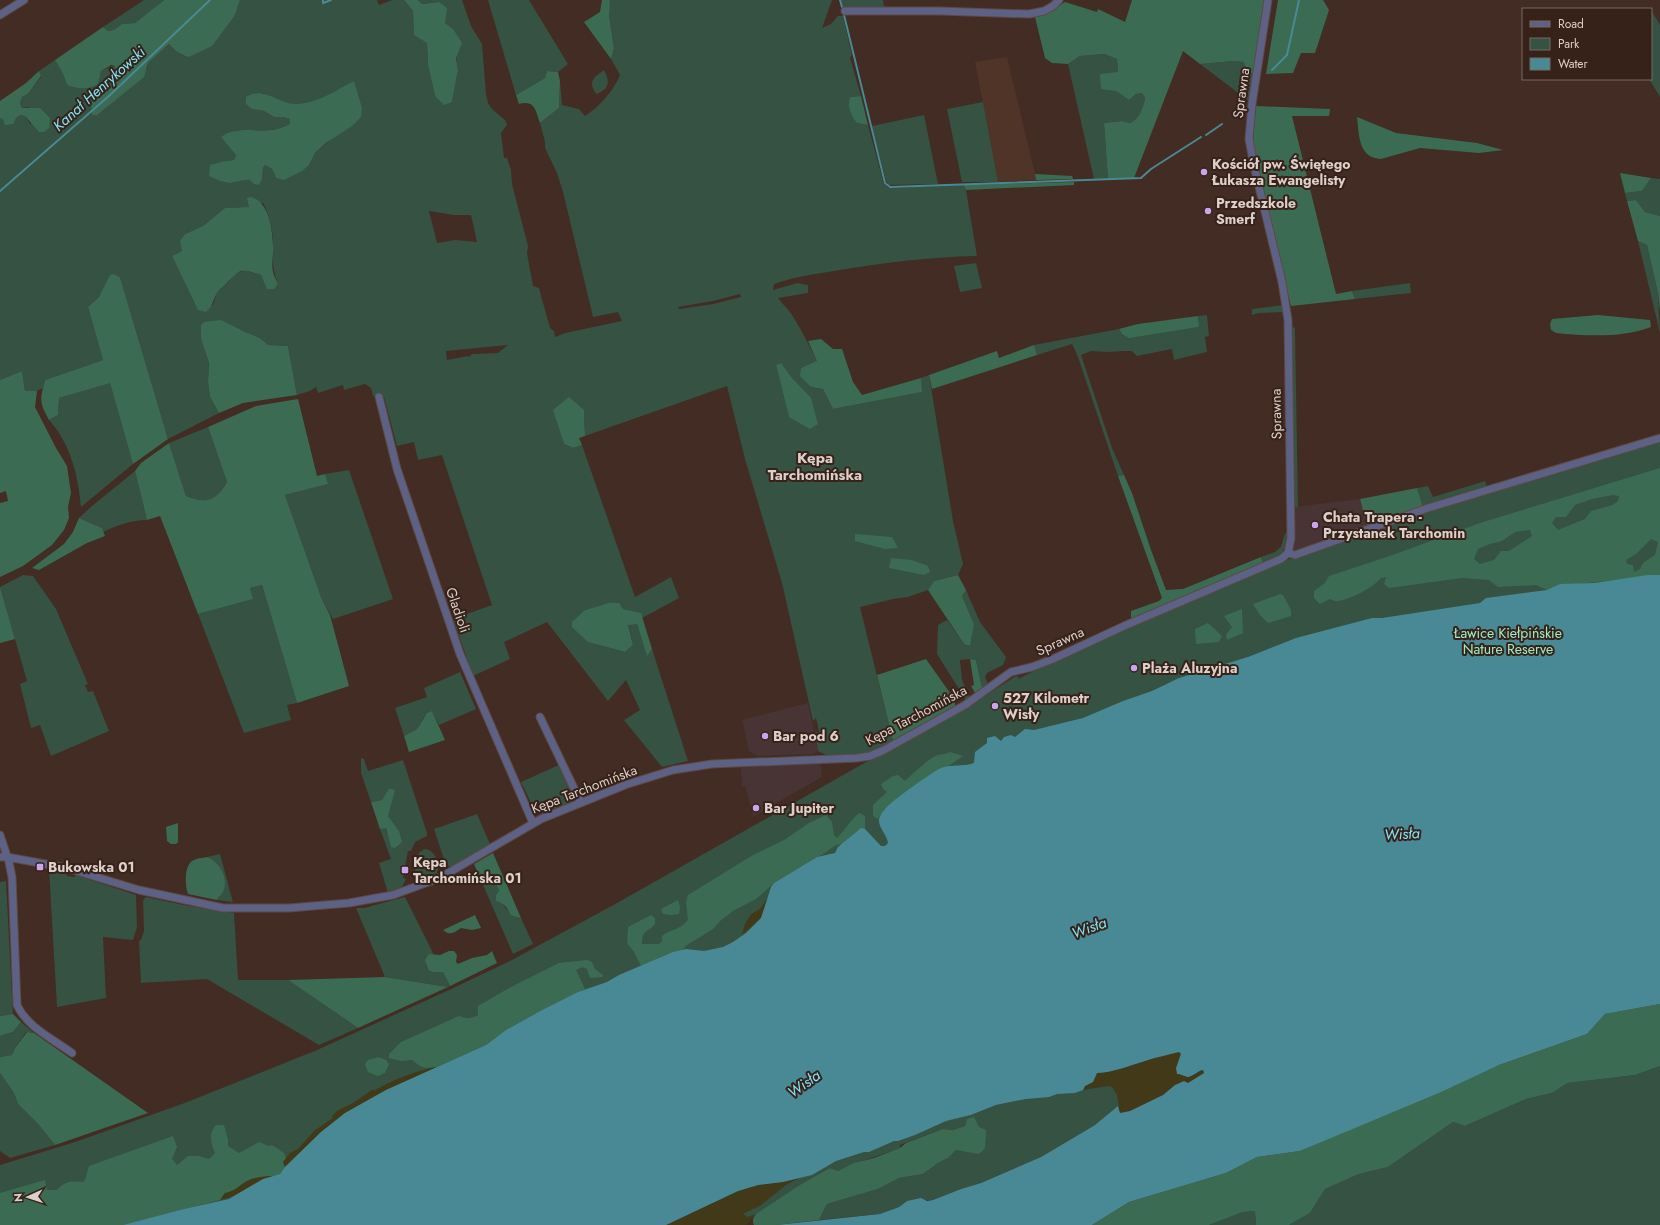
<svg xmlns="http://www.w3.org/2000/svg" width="1660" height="1225" font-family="Jost,sans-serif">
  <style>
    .commercial { fill: #483434 }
    .built { fill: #513428 }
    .green { fill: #355242; fill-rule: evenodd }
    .forest { fill: #3b6c53; fill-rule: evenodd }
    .sand { fill: #423919 }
    .water { fill: #498995 }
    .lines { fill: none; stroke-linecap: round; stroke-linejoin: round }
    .stream { stroke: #498995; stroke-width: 2 }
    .minor-casing { stroke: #5e4941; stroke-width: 9 }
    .minor { stroke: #5e6186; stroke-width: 7 }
    .poi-dot { fill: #c9a5ee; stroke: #37221a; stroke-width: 1.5 }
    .labels { text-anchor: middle; stroke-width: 4; stroke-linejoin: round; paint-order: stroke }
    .street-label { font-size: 14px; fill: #ddcfc9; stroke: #37221a }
    .poi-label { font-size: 14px; font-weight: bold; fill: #ddcfc9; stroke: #37221a; text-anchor: start }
    .park-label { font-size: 14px; fill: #9feec3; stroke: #37221a }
    .water-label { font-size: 15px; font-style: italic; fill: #82e7fa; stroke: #37221a }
    .neighbourhood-label { font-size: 15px; font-weight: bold; fill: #ddcfc9; stroke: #37221a }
  </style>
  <rect width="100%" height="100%" fill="#422c23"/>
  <path class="commercial" d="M1360,499L1367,526L1295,553L1291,552L1293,547L1294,507Z
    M808,703L818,751L814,754L758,756L749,751L742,720Z
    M820,762L822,777L752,817L753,814L745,786L742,787L741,769L743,767Z"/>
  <path class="built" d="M1007,57L1035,174L1036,180L998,182L975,62Z"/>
  <path class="green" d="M144,0H164L135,23L122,24L114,30L108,31L103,27Z
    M240,0H377L379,5L392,0H404L413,11L414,35L427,42L428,65L435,96L452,102L458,70L453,29L445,23L439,2L422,4L418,0H462L471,26L482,44L486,94L488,103L492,109L505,120L507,125L501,133L504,158H507L511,170L512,184L528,246L527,253L533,286L539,288L550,328L554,331L555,337L565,333L622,321L618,312L593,317L563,192L557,173L545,148V142L540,123L559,108L560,81L562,105L579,109L585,116C599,107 614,90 620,75L611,59L614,48L609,16V0H832L822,28L831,24L838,16H843L852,55L850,58L861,96L850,97L857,123L868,125L884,184L889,188L964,185L966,190L977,256C933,257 889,262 846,269C822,273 797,276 774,284L773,290L797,283L808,285V293L778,298C782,304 788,308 792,315C802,330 809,346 818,362L801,368L811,387L823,389L833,409L921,392V378L929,375L953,521L963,564L958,575L934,581L928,590L908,597L893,599L860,607L893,741L866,754L855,755L828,756L818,751L815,732H819L816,718L813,721L782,583L745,459L727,386L585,436L584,410H554L564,444L573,448L582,445L635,597L671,577L679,598L642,618L640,613L623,609L608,603L585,610L588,642L625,652L633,645L628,624H637L647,655L652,649L688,761L662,767L624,720L640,710L626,680L608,701L547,622L504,642L510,659L473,676L453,619L492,605L442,455L418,460L414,442L397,446L384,397L373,396L371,388L365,384L344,390L343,385L318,393L316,387L310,391L297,395L288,346L268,345L260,338L241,330L201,339L209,363L208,382L210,397L219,413L168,439L120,277L114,274L99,297L88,307L103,360L45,380L43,388L37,391H25L22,371L0,380V118H16L21,115L26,117L31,125L29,107L22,108L20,103L22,97L28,94L41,77L39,71L55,60L63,74L67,85L99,76L101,71L114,65L117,72V78L95,96L147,69L148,63L169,44C175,52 180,55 189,57L235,15ZM337,90L335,136L315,153L309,165L276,178L272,169L265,165L263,168L262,179H243L232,183L225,161L234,160L236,155L222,137C234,126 256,132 271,130C278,129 284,127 290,124L291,119L283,117H274L264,111L252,109L263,93C271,96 280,102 289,104C306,108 323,98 337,90ZM263,203C269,213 274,235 273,246C273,262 272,269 278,284L263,280L261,275L245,270L234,274L228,283L217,292L213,305L193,300C187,285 179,271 172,256L182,251L185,234L203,226L225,208L250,207ZM429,211L454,215H471L477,242L455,240L437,243ZM740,294L741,297L713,304L679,309L678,307L713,301ZM508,345L498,353L472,354L469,357L468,356L447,360L446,351ZM781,363L793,379L789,416L776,365Z
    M488,0H529L568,64L558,72L547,71L545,78L516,95Z
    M841,0H883L884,7L843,8Z
    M1651,10L1660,25V97L1649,79H1651Z
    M1104,54L1117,59L1118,72L1116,91L1129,100L1136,94L1142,93L1145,98C1143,108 1140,118 1130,123L1121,121L1104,123L1108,179H1094L1068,64L1080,56Z
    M1234,61L1244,62L1254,74L1249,101L1200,64Z
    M604,70C610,81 610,89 596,94C588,81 593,78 604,70Z
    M983,102L998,182H962L947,109Z
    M924,115L938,184L889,185L886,181L872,126Z
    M1651,178L1660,179V216L1645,212L1636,200L1627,201L1625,193L1642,191Z
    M1638,241L1647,245L1658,293L1660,333Z
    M976,263L982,288L960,292L954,266Z
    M1410,283L1411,293L1355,299L1352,291Z
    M1283,305L1284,312L1259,313L1252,315V309Z
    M1207,315L1209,336L1205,337L1207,352L1174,360L1172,349L1137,356L1132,351H1124L1108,352L1091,351L1081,355L1112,448L1124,475L1118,476L1078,357L1072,344L1037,355L1034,345L1119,329L1122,334L1199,324L1198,316Z
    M1291,326L1295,328L1298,507H1294Z
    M110,382L133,464L81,507C78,475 71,445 49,420L58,415L59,398Z
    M208,427L227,482C215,502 208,504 186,496L169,443Z
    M1660,438V776L618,1225H0V1165L75,1142L182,1104L317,1050L449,990L510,961L617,903L859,766L972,704L1016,676L1019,677L1018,679L1104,636L1254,573L1371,527Z
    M349,470L393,599L333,619L321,597L285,495L327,484L325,474Z
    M135,471L147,520C131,520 118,525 103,532L102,528L79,518L92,506Z
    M1485,481L1487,487L1423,507L1417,488L1428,486L1433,497Z
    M1287,531C1287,553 1281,555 1263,564L1261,557L1275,552L1281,547L1284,536Z
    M23,575L33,576L56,609L88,684L85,685L88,692L93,691L109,731L51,756L40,725L31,728L20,684L27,681L0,587Z
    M262,585L297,703L287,705L291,720L244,733L198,614L252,599L250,588Z
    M966,590L980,622L1006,657L1003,665L987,673L985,677L988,684L982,688L976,660L970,659L960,660L962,680L970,698L966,700L937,654L938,625L947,620L962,641L974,624L962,596Z
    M460,672L476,709L439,725L432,711L424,717L417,729L404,736L395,708L427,697L424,688Z
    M361,758L364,759L368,771L403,760L427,833V836L415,842L411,851H408L403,878L406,879L402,887L388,893L379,863L391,859L380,829L386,827L387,834L399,831L387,816L395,790L389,788L382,800L371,802L361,773Z
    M561,764L577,798L573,802L542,813L534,809L521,782Z
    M477,814L490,844L452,867L446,865L434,829Z
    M424,849C433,848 440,862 438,870C437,873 434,876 432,878L431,875L423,878L414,876L419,853Z
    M220,854L233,902L217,900C231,882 224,869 207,857Z
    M49,869L66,872L67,876L74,877L76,875L136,895L137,927L133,940L103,937L106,998L57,1007Z
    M480,878C501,880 496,885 502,901C503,906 508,910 510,915L515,917L521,918L533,944L513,954Z
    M6,881L13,1014L0,1016V882Z
    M146,897L184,905L234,913L238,980H288L358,1028L319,1045L207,979L141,983L139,941L141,940L144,931L143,900Z
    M405,897L434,955L429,954L426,966L428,970L432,972H443L450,986L448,987L385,977L356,908H364Z
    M1251,1012L1116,1108L1107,1116L1095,1125L1041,1157L981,1183L961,1189L933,1200L907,1201L899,1207L880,1214L819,1220L827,1204L878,1189L899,1178L923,1174L938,1163L948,1158L956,1150L972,1151L979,1127L967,1120L965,1126L953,1130L943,1129L900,1145V1148C880,1156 858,1161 838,1171L830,1168L764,1209L743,1225H657L697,1204L895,1131L971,1115L996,1105L1025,1099Z
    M21,1022L34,1033L26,1032L15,1048L12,1055L0,1057V1036L13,1032Z
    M1660,1066V1225H1289L1310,1213L1325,1189L1359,1174L1388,1167L1453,1122L1465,1126L1526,1099L1552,1093L1566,1083L1635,1075Z
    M0,1073L14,1093L18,1104L38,1124L55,1145L10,1158L0,1151Z
    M1255,1211L1256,1225H1209L1243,1212Z"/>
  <path class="forest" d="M164,0H240L235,15L212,46L189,57C180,55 175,51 169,44L148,63L144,77L97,115H92L91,104L95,96L117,78V72L114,65H111L101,71L98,84C88,90 79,89 67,85L63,74L55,60L103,27L108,31L114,30L122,24L135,23Z
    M404,0H418L422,4L439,2L447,8L445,23L453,29L462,43L456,58L458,70L452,102L444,105L435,96L428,65L427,43L414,35L413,11Z
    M602,0H609L610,1L609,16L614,48L611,59L584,22L600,12Z
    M1132,0H1266L1254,74L1246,70L1244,62L1234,61L1200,64L1183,51L1134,178L1108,179L1104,123L1122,121L1130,123C1140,118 1143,108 1145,98L1142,93L1136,94L1129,100L1116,91L1101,89L1100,74L1118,72L1117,59L1104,54L1080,56L1068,64L1052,63L1045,58L1035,17L1045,15L1065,2L1097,12L1098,9L1125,22Z
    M1278,0H1323L1329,10L1315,53H1301L1293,73L1266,74Z
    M39,71L41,76L28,94L22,97L20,103L22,108H40L50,118L49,128L44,132H39L26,117L21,115L16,118L13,124L5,125L3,119L0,118V101L26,83Z
    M547,71L558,72L560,81L559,108L540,123C535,109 535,100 519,104L516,95L545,78Z
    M354,81L362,108L361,117L352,126L326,143L315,153L309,165L302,171L284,180L276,178L272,169L265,165L263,168L262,179L259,185L254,184L250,180C243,179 238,182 231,183C223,183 216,179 209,176L210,165L225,161L234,160L236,155L221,137C235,126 256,132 272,130C278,129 284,127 290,124V119L283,117H274L264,111L252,109L246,104V97C266,85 278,105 298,104C318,103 336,90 354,81Z
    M861,96L868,125L857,123C851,115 847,107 850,97Z
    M1256,106L1330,109L1329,116H1292L1336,294L1352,291L1355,299L1291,306L1257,166L1253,141Z
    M1357,117L1396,133L1477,143L1503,150L1479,153L1420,148L1381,159C1358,158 1359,134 1357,117Z
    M1620,173L1651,178L1642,191L1625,193Z
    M1035,174L1072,176L1073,179L1036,180Z
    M1074,182V185L966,190L964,185Z
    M251,197C269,202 272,228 273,244C274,253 271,263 273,272C274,276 276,280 278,284L274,289H267L261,275C242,269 242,267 228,282C225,286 219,289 217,293C212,302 214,304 206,312L198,310L172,256L182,251L180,241L185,234L203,226L225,208L249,207L247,198Z
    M1636,200L1645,212L1660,216V311L1658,293L1647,245L1638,241L1627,201Z
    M114,274L120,277L168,439L133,464L110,383L59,398L58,415L49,420C39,402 40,400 45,380L103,360L88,307L99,297L110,275Z
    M1598,315L1650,320L1651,327C1621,338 1588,336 1556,333L1551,330L1550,324L1552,319Z
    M1198,316L1199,324L1198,327L1129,338L1122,334L1119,329L1138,324Z
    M221,320L241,330L260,338L268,345L288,346L297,395L243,403L219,413L210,397L208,382L209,363L201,339V325L204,322Z
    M821,339L833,349H842L853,382L862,395L921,378L922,392L833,409L823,389L811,387L800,376L801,368L817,361L808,341Z
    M1034,345L1037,355L932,389L929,375L997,351L999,358Z
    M781,363L793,379L811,398L818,424L810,429L789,417L776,365Z
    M22,371L25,391H37L35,407L56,448L67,466L71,493L68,507L69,518L64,530L52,545L23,566L0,577V503L8,501L6,491L0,493V380Z
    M569,397L584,410L585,436L579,438L582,445L573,448L564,444L553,410Z
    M298,399L317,476L325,474L328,484L285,495L321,597L330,615L349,686L297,703L262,585L250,588L253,599L198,614L160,516L147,520L135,471L141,463L169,443L186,496C207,504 216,501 227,482L208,427L256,406Z
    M1660,468V575L1579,584L1547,590L1536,585L1498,587L1489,580L1462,578L1389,588L1384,584L1386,577L1381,578C1374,587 1351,599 1339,601C1336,602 1333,600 1330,599L1320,604L1314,598V591L1325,583L1329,576L1387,557L1480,523ZM1613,495L1619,496L1618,501L1613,505L1591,511L1585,519L1558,530L1552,523L1556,517H1566L1575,505L1592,499ZM1530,530L1532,536L1509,551H1501L1494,560L1480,564L1474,559L1478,549L1490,544L1502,541L1515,532ZM1651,539L1658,542L1655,555L1643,563L1640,569L1634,572L1633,565L1627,564L1626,560L1636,554Z
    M1124,475L1132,493L1151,550L1166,590L1183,589L1261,557L1263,564L1131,620V611L1159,601L1162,598L1118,476Z
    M1417,488L1423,507L1367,526L1360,499Z
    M79,518L102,528L105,536L87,543L39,570L32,568L64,544L73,532Z
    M855,534L892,537L898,548L885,549L855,541Z
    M891,558L912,560L928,566L930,572L924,575L889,568Z
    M958,575L966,590L962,596L974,624L970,645H966L962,641L928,590L934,581Z
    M0,587L15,639L0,643Z
    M1280,594L1283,595L1291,610V616L1268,623L1260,615L1253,604Z
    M608,603H619L623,609L641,613L652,649L647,656L637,624L628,625L633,645L625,652L588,642L572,627V622L585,610Z
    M1242,609L1243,633L1227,640L1226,635L1232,627L1224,616Z
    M1208,623L1222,636L1219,642L1196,644L1195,629Z
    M926,659L955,700V708L893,741L877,675Z
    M970,659L976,660L982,688L975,693L971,686L974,685Z
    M432,711L445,740L409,752L404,736L417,729L427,713Z
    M950,752L963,756L950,765L941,769L912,787L884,809L878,819L873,816V805L887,792L883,789L881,784L893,776L898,775L905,781C913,774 928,758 938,755C942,754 946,754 950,752Z
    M389,788L395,790L388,816L399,831L402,842L395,848L391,847L386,828L380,829L371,802L382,800Z
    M859,813L865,816V829C855,828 850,839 842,844C839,845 838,844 835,846C829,849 825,854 817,857L774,883L756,899L733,911L720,921L713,929L687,945L682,950L673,952L641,966L634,952L627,943L628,927L651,915L655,918V924C648,933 642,929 642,944H659L662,941V936C670,929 679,931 688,920L686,903L688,895L753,855L784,840L809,823L826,815L832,822L834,835L837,838C845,830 850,821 859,813Z
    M178,823V842L176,844H171L167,841L166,827Z
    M493,853L521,918L515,917L510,915C507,907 504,903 496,901V895L499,891C496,880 490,879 480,878L474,864Z
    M207,857C219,862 228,876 224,889C223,893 219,897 217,900L188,894C185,886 184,867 192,861C197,858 202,858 207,857Z
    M678,900L680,907L679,914L671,915L663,914L661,909Z
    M475,915L481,928L472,930L461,928C454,933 450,936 443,930Z
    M449,951H454L457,955L456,962L458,964L472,958L487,955L492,951L497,963L450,986L443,972H432L428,970L425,960L429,954L440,955Z
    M587,960L592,962L595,969L603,975V977L590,978L587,969L582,967L576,970L585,989L542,1010L506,1030L486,1045L437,1067L425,1068L420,1066L412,1060L401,1061L389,1058V1054L401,1042L459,1016C467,1019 471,1019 478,1015V1006L511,987L559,963Z
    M385,977L448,987L358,1028L288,980Z
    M1660,1004V1066L1635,1075L1567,1083L1552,1093L1526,1099L1465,1126L1453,1122L1388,1167L1359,1174L1325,1189L1310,1213L1289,1225H1256L1255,1211L1243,1212L1209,1225H1092L1129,1202L1226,1173L1257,1157L1300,1151L1499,1065L1587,1034L1605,1014Z
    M13,1014L21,1022L13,1032L0,1036V1016Z
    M27,1032L34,1033L148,1113L55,1145L38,1124L18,1104L14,1093L0,1073V1057L12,1055L15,1048Z
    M378,1057L386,1060L389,1064L385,1073L378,1076L368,1072L365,1064L368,1060Z
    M974,1117L979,1127L986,1130L985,1148L979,1154L956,1150L948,1158L938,1163L923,1174L899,1178L878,1189L827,1204L819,1220L776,1225H754L753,1223V1219L756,1214L800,1185L830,1168L838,1171L854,1163L874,1158L900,1148L906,1143L943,1129L953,1130L965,1126L967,1119Z
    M216,1125H224L228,1140V1146L239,1153L259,1142L269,1146L272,1145L284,1153L286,1158L283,1162L285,1167L280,1174L243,1185L233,1192L225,1193L220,1200L123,1225H0V1193L45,1180L47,1190H57C65,1181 71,1181 83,1182L85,1180L89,1166L173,1136L177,1147L172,1159L177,1165L188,1156H199L209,1159L215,1153C211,1144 208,1134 216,1125Z"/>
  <path class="sand" d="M769,896L761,918L742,935L745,924L751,914L760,909Z
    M1179,1052L1181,1053L1176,1068L1177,1074C1181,1074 1184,1076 1187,1077C1193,1077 1198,1071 1203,1070L1204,1073L1188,1083L1184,1081L1175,1085L1163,1095L1130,1111L1120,1113L1117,1095L1112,1087L1108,1086L1083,1090L1085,1086L1093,1082L1097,1073C1114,1072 1129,1066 1145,1061C1156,1057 1168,1055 1179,1052Z
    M437,1067L386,1090L345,1113L321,1132L285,1167L283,1162L290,1153L298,1149L314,1131L333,1118L332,1116L337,1111L353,1103L372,1090H375C394,1080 416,1070 437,1067Z
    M274,1176C255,1181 240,1196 220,1200L225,1193C234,1191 238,1187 245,1182C253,1177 265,1176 274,1176Z
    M803,1176L786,1185L761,1205L743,1214L747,1217L756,1214L746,1225H666L738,1191L758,1185L783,1182Z"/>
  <path class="water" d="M1648,575H1660V1004L1605,1014L1587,1034L1499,1065L1441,1092L1300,1151L1257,1157L1226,1173L1129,1202L1092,1225H776L880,1214L899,1207L907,1201L921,1198L927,1201L933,1200L961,1189L981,1183L1041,1157L1095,1125L1118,1106L1120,1113L1130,1111L1163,1095L1175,1085L1184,1081L1188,1083L1204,1073L1203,1070C1197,1071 1193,1077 1187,1077C1184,1076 1181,1074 1177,1074L1176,1068L1181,1054L1179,1052C1168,1055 1156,1057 1145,1061C1128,1066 1115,1072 1097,1073L1093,1082L1085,1086L1083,1090L1075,1093L1057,1094L1049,1097L1026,1099L996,1105L971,1115L946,1121L915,1135L898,1141H894L869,1152H864L836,1161L812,1175L783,1182L758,1185L738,1191L666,1225H123L184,1209L229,1199L263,1179L280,1174L285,1167L321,1132L345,1113L386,1090L486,1045L506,1030L542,1010L578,992L607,982L619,975L673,952L686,949L704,951L723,947L733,942L746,933L761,918L771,887L774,883L817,857L835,853L838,847L856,832L861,828L865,829L881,846H885L888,843C887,835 879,828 879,821C879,817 882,812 884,810C891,801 931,773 941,768C952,764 963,767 974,763L975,752L987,743V738L995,736L1001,741L1004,737L1011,735L1015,737L1025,729L1034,730L1083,718L1123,701L1152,691L1179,678L1248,657L1296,638L1372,618H1382L1480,603L1486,598L1547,590L1560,584L1594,583Z"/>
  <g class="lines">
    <path class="stream" d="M323,0V3L331,0
      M840,0L842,7
      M844,15L885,183L890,187L1141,178L1151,169L1201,137
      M1272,70L1287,55L1299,0
      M1206,135L1222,124
      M0,191L110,95L210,0"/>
    <g class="minor-casing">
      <path id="minor" d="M845,11H940L1029,14L1044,11L1053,6L1059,0
        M0,15L24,0
        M379,397L397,469L460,654L533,823
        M1288,553L1295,555L1428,508L1660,438
        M540,717L581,803
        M0,835L9,862L12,877L17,1005C27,1027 53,1039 72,1053
        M0,857H7L67,868L139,890L223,908H289L349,903L393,895L431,881L443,876L541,819L625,785L673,770L712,764L857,758L870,756L884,750L965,705L1011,672L1032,667L1053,659L1124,626L1281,559L1288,553L1291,538L1288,320L1282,282L1254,166L1249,139L1252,104L1268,0"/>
    </g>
    <use href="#minor" class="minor"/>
  </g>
  <g class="poi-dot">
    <circle cx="1204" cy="172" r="4"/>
    <circle cx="1208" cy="211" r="4"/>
    <circle cx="1315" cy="525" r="4"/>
    <circle cx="1134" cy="668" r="4"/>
    <circle cx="995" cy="706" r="4"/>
    <circle cx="765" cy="736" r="4"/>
    <circle cx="756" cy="808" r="4"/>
    <rect x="36" y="863" width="8" height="8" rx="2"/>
    <rect x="401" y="866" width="8" height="8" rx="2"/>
  </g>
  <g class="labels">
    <g class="street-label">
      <text transform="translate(1241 93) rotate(-82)" y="5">Sprawna</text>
      <text transform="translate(1276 414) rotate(-91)" y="5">Sprawna</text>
      <text transform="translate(458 610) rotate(71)" y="5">Gladioli</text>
      <text transform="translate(1060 641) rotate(-24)" y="5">Sprawna</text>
      <text transform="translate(916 715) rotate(-28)" y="5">Kępa Tarchomińska</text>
      <text transform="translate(584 789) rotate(-21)" y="5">Kępa Tarchomińska</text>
    </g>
    <g class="poi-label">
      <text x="1212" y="169">Kościół pw. Świętego<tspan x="1212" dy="16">Łukasza Ewangelisty</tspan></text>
      <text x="1216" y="208">Przedszkole<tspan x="1216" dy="16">Smerf</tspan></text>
      <text x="1323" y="522">Chata Trapera -<tspan x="1323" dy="16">Przystanek Tarchomin</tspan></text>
      <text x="1142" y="673">Plaża Aluzyjna</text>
      <text x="1003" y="703">527 Kilometr<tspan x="1003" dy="16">Wisły</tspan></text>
      <text x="773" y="741">Bar pod 6</text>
      <text x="764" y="813">Bar Jupiter</text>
      <text x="413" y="867">Kępa<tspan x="413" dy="16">Tarchomińska 01</tspan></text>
      <text x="48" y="872">Bukowska 01</text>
    </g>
    <g class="park-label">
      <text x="1508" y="638">Ławice Kiełpińskie<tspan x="1508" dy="16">Nature Reserve</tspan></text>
    </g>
    <g class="water-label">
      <text transform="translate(99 89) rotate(-42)" y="5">Kanał Henrykowski</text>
      <text transform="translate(1402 834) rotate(-3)" y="5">Wisła</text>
      <text transform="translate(1089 928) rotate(-20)" y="5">Wisła</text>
      <text transform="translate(804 1084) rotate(-35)" y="5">Wisła</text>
    </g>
    <g class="neighbourhood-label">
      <text x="815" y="463">Kępa<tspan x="815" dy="17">Tarchomińska</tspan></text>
    </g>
  </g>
  <rect x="1522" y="8" width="130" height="72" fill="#37221a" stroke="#796760"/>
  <rect x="1530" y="21" width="20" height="6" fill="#5e6186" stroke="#796760"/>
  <text x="1558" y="28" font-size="12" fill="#ddcfc9">Road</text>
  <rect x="1530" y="38" width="20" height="12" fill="#355242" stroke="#796760"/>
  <text x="1558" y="48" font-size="12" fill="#ddcfc9">Park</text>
  <rect x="1530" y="58" width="20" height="12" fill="#498995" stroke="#796760"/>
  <text x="1558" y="68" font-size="12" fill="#ddcfc9">Water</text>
  <g transform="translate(28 1197) rotate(267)" stroke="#37221a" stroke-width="3" paint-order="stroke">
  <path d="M0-3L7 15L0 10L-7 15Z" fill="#ddcfc9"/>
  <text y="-6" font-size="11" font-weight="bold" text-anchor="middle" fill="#ddcfc9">N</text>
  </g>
</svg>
